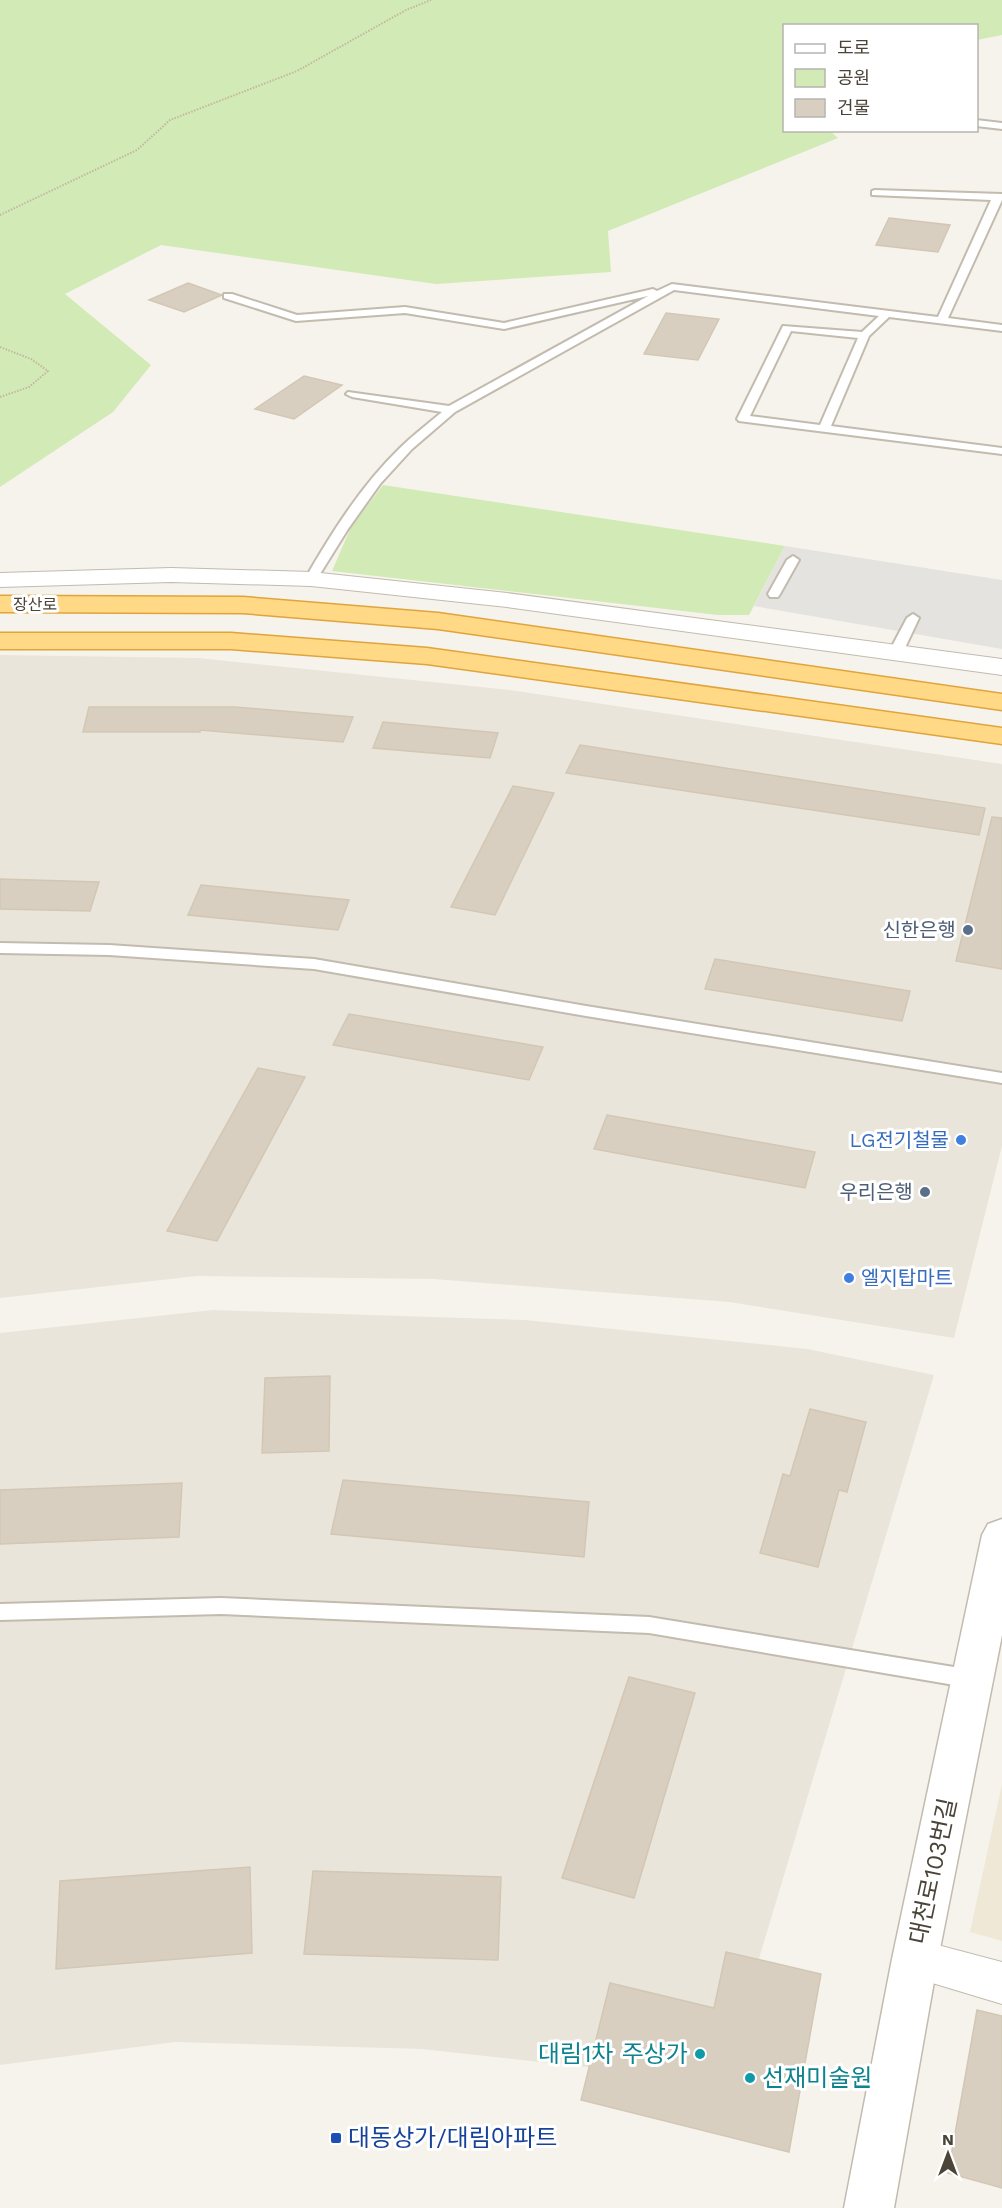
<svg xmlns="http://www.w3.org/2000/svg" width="1002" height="2208" font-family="'Work Sans','Noto Sans KR',sans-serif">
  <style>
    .residential { fill: #eae5da }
    .education { fill: #efe8d6 }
    .green { fill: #d2eab5 }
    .parking { fill: #e5e3e0 }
    .building { fill: #d8cfc1; stroke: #d3c7b4; stroke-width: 1.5 }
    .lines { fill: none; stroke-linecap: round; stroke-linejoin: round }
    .service-casing { stroke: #c2bbae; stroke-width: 4 }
    .minor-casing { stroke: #c2bbae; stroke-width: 2 }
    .tertiary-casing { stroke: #c2bbae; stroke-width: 3 }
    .trunk-casing { stroke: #e0a43c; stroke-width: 3 }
    .path { stroke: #c4b79f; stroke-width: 2; stroke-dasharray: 1.5 1.5; stroke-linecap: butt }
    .service { fill: #fff; fill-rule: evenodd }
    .minor { fill: #fff; fill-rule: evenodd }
    .tertiary { fill: #fff; fill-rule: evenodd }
    .trunk { fill: #ffd985; fill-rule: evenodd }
    .service-dot { fill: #5c6f8a; stroke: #fff; stroke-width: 2 }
    .shop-dot { fill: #3f7fe0; stroke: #fff; stroke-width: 2 }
    .culture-dot { fill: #0f9aa8; stroke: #fff; stroke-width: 2 }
    .transit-dot { fill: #1a4fb4; stroke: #fff; stroke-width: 2 }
    .labels { text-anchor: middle; stroke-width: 6; stroke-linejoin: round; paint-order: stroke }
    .far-street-label { font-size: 16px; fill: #4b4439; stroke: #fff }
    .service-label { font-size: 20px; fill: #4e5e75; stroke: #fff; text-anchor: end }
    .shop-label { font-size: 20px; fill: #366cbe; stroke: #fff; text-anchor: end }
    .near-street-label { font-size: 24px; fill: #4b4439; stroke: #fff }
    .near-culture-label { font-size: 24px; fill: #0d838f; stroke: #fff; text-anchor: end }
    .near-transit-label { font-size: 24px; fill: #164399; stroke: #fff; text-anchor: start }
  </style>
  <rect width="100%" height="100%" fill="#f6f3ec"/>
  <path class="residential" d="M0,655L198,658L510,690L1002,764V1146L954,1338L729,1302L434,1279L197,1276L0,1298Z
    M213,1310L525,1320L807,1349L934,1375L722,2082L422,2049L175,2042L0,2065V1333Z"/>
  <path class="education" d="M1002,1784V1941L970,1932Z"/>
  <path class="green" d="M0,0H1002V35L977,40L976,26H784V130L830,131L838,138L608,231L611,272L436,284L161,245L65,294L151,365L113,412L0,487Z
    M383,485L785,546L749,615H718L332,571L351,527Z"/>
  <path class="parking" d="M785,546L1002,580V649L754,606Z"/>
  <path class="building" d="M889,218L950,225L938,252L876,245Z
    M188,283L222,295L184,312L149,300Z
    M666,313L719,319L698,360L644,354Z
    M304,376L342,385L294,419L255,409Z
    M89,707H235L353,717L343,742L200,730V732H83Z
    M383,722L498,733L490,758L373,748Z
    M580,745L725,768L985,808L979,835L566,773Z
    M513,786L554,793L495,915L451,907Z
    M992,817L1002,818V969L956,961Z
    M0,879L99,882L90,911L0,909Z
    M201,885L349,900L338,930L188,915Z
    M715,959L910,991L902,1021L705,989Z
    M349,1014L543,1047L529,1080L333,1045Z
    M258,1068L305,1077L217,1241L167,1231Z
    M607,1115L815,1152L805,1188L594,1149Z
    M330,1376L329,1451L262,1453L265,1378Z
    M810,1409L866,1422L847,1492L839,1490L818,1567L760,1553L783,1474L790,1476Z
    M343,1480L589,1502L584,1557L331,1534Z
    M182,1483L179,1537L0,1544V1490Z
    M629,1677L695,1693L634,1898L562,1878Z
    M250,1867L252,1953L56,1969L60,1881Z
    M313,1871L501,1877L498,1960L304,1954Z
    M726,1952L821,1974L789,2152L581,2100L610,1983L714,2008Z
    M977,2010L1002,2016V2188L948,2173Z"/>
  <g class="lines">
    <g class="service-casing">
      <path id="service" d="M976,120L1002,123V129L976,126Z
        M875,190L1002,194V200L948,318L1002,325V331L889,317L869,336L831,426L1002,448V454L739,421L737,419L783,326L862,332L879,316L674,290L455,412L412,449L380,484L348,529L315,582H307L305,579C332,532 361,486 400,448C413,435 428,424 442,412L352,397L346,394L348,392L449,406L648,296L504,329L405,313L296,321L224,298V294H232L297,315L405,307L504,323L653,289L657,291L672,284L938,317L991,200L872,195V191ZM791,331L858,338L820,425L750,416Z
        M793,556L799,560L780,594L778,597H770L768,594L787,560Z
        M913,614L919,618L903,652L901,655H891L889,652L907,618Z
        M0,943L109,945L314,959L586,1006L1002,1073V1083L586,1016L314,969L109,955L0,953Z
        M221,1598L649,1617L972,1670L979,1673L982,1679L979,1685L972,1688L649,1633L221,1614L0,1620V1604Z"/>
    </g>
    <g class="minor-casing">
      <path id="minor" d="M171,568L311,572L507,593L1002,659V675L507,607L311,586L171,582L0,587V573Z
        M915,1939L1002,1962V2004L899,1973L893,1959L899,1945Z"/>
    </g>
    <g class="tertiary-casing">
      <path id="tertiary" d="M1002,1519V1635L938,1959L894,2208H844L892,1959L982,1535L988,1524Z"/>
    </g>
    <g class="trunk-casing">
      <path id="trunk" d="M0,596L243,597L438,613L1002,694V710L438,629L243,613L0,612Z
        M0,633H231L427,648L1002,728V744L427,664L231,649H0Z"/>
    </g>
    <path class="path" d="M0,215L137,150L170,120L297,71L406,10L431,0
      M0,347L31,359L48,371L29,387L0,397"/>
    <use href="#service" class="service"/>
    <use href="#minor" class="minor"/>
    <use href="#tertiary" class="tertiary"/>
    <use href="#trunk" class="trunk"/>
  </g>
  <g class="service-dot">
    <circle cx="968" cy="930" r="6"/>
    <circle cx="925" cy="1192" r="6"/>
  </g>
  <g class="shop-dot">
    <circle cx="961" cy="1140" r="6"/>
    <circle cx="849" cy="1278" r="6"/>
  </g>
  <g class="culture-dot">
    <circle cx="700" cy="2054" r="6"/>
    <circle cx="750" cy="2078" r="6"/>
  </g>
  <rect class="transit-dot" x="330" y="2132" width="12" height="12" rx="3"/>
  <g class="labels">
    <g class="far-street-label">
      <text x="35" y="610">장산로</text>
    </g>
    <g class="service-label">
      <text x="956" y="937">신한은행</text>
      <text x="913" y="1199">우리은행</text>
    </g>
    <g class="shop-label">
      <text x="949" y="1147">LG전기철물</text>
      <text x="861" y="1285" text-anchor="start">엘지탑마트</text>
    </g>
    <g class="near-street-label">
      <text transform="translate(933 1871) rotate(-78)" y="8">대천로103번길</text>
    </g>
    <g class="near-culture-label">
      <text x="688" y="2062">대림1차 주상가</text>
      <text x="762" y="2086" text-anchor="start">선재미술원</text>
    </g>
    <g class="near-transit-label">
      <text x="348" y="2146">대동상가/대림아파트</text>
    </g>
  </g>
  <rect x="783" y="24" width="195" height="108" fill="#ffffff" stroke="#b7b4b0" stroke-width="1.5"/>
  <rect x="795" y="44" width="30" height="9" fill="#ffffff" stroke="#b7b4b0" stroke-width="1.5"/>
  <text x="837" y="54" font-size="18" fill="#4b4439">도로</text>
  <rect x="795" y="69" width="30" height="18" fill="#d2eab5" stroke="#b7b4b0" stroke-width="1.5"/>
  <text x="837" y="84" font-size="18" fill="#4b4439">공원</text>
  <rect x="795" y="99" width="30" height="18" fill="#d8cfc1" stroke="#b7b4b0" stroke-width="1.5"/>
  <text x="837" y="114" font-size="18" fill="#4b4439">건물</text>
  <g transform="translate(948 2154)" stroke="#ffffff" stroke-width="4.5" paint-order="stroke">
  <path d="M0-4.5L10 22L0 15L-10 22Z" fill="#4b4439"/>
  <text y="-9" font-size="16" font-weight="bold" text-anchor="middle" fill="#4b4439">N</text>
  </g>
</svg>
